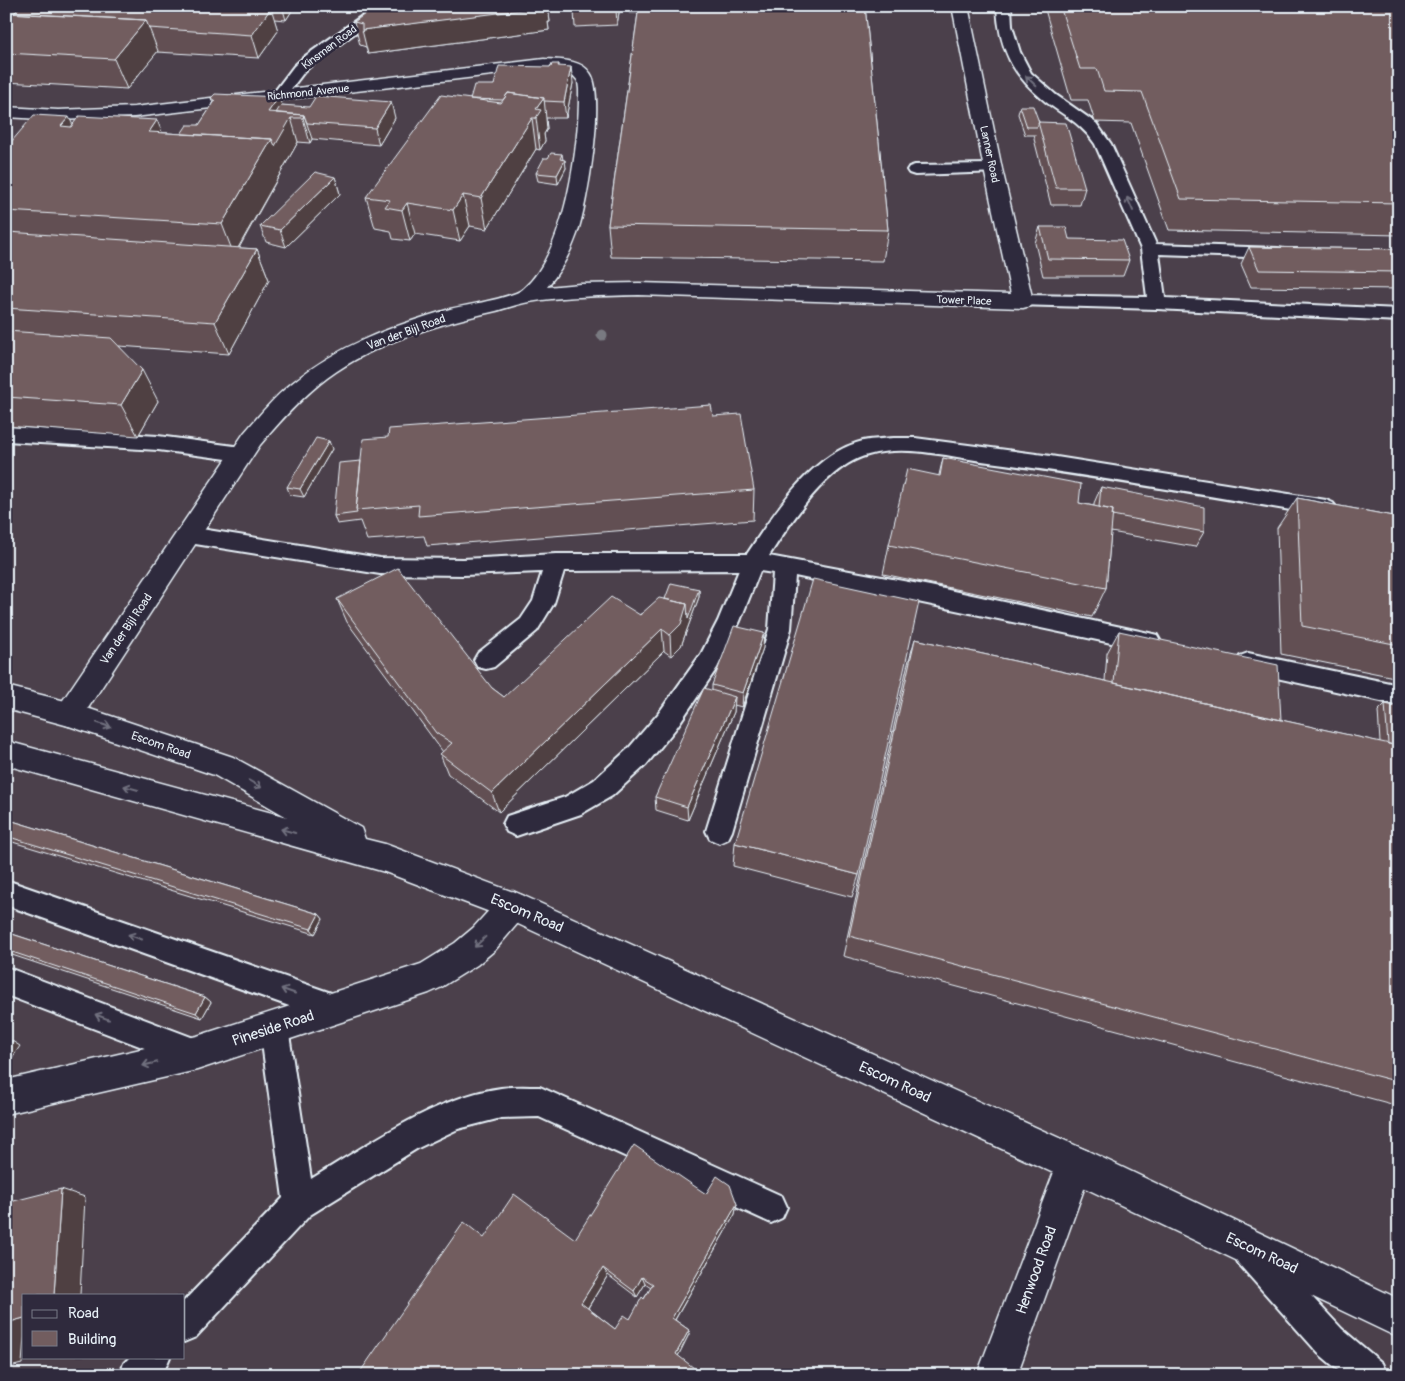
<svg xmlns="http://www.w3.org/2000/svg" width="1405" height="1381" font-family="Pangolin,sans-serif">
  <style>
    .built { fill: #4c404c; fill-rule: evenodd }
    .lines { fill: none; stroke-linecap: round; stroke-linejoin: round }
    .lane-casing { stroke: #e8f1f8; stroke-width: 4 }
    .street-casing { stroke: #e8f1f8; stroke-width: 3 }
    .secondary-casing { stroke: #e8f1f8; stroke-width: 3 }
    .lane { fill: #2f2a3d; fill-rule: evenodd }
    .street { fill: #2f2a3d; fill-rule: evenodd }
    .secondary { fill: #2f2a3d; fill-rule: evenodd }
    .tree { fill: #797a81 }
    .wall { fill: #625052; stroke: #e8f1f8; fill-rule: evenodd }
    .shaded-wall { fill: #504142; stroke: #e8f1f8 }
    .building { fill: #725d5f; stroke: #e8f1f8; fill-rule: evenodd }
    .oneway { stroke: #70707e }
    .labels { text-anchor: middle; stroke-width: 5; stroke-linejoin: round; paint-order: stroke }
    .far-street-label { font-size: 11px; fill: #e8f1f8; stroke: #2f2a3d }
    .street-label { font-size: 12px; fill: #e8f1f8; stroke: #2f2a3d }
    .near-street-label { font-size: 15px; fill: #e8f1f8; stroke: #2f2a3d }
  </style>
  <rect width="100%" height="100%" fill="#3c3444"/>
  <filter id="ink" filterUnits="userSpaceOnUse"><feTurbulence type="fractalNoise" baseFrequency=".02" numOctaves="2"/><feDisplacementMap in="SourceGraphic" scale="10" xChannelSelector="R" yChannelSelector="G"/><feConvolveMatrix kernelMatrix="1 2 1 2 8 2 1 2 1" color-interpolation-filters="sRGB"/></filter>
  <g filter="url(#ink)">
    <path class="built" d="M6,6H1399V1375H6ZM24,1295H184V1357H24Z"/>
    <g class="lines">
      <g class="lane-casing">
        <path id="lane" d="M376,6H392L314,63L304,72L284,98H274L272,95L294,66L304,57Z
          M997,6H1011L1012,26L1020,52L1031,73L1056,95L1096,123L1111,144L1156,244L1278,248L1284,249L1287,253L1284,257L1278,258L1159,254L1165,298L1399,309V321L1157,309L1017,305L1014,301L1017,297L1023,295L1147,297L1141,249L1095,144C1081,123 1066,117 1046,102C1013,76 999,49 997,6Z
          M993,164L999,166L1001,169L999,172L915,175L909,173L907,170L909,167L915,165Z
          M6,427L158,436L242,447L249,449L252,454L249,459L242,461L158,450L6,441Z
          M894,438H915L1044,455L1326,500L1333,503L1337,508L1333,513L1326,516C1214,497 1102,477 989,462C951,457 906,444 868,455C826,466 791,522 769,556L930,586L1149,633L1157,635L1161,642L1157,649L1149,651L795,576L791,629L732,831L728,839L719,843L710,839L706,831L769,629L773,573L760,571L740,621L717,668L676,728L646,765L612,796L581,814L516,836L507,832L503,824L507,816L565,797L594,780L628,749L658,714L701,654L718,621L739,570L564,571L554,603L537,631L494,667L486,669L478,667L474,660L478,653L521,619L533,601L542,572L463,575L380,574L189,543L181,541L178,535L181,529L189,527L380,558L463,559L556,554H747C775,512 811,454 863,441C873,439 884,439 894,438Z
          M1248,653L1399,685V705L1240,670L1236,663L1240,656Z
          M6,880L334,994L344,998L348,1008L344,1018L334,1022L6,905Z
          M6,967L207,1043L212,1053L207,1063L197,1068L6,995Z
          M274,1014L284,1018L288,1028L311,1179C367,1145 435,1097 501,1088C514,1086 527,1087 540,1087L782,1196L787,1207L782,1218L771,1223L539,1117L501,1118L458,1129L418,1148L310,1215L196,1337L184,1342V1301L283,1198L260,1028L264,1018Z
          M1249,1236L1260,1241L1342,1329L1382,1363L1387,1375H1344L1318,1353L1238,1263L1233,1252L1238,1241Z
          M130,1357H170L165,1369L159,1375H119L124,1363Z"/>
      </g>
      <g class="street-casing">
        <path id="street" d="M952,6H968L1002,169L1033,301L1030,306L1023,308L639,295C602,296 565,296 529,302C518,304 507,308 496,311C438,324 376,342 327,378C302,397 281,420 260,445L79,722L69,726L59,722L55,714L59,706L244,433C259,416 273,398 291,384C338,345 393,326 450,309C466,305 513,298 523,289C566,253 580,142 579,89L578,81L571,73L544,69L134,117L58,120L6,117V107L58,110L134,107L544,59C559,60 581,59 590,73C606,95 587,207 577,234C570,254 560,272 547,287L580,284L639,283L1011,294L984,169Z
          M513,891L524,896L529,906L524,916L495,950L477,965L440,988L429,993L197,1070L6,1114V1080L197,1036L421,964L455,943L473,928L502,896Z
          M1075,1146L1088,1151L1093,1164L1017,1375H977L1062,1151Z"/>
      </g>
      <g class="secondary-casing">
        <path id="secondary" d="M6,686L69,702L233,757L361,828L365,839L385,844L524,896L1088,1151L1399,1299V1338L1062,1177L503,917L385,872L6,765V741L287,817L214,775L69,726L6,709Z"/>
      </g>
      <use href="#lane" class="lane"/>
      <use href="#street" class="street"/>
      <use href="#secondary" class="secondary"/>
    </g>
    <circle class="tree" cx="602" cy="335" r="5.5"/>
    <path class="wall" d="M6,6H295L286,20L274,19L278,31L259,58L157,52L127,89L6,82Z
      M467,6H548L550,22H548L549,30L368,54L366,47L360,45L354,22L467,7Z
      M620,6L617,25L575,27L574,11Z
      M629,6H865L888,230L883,261L611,257L608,225L638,13H629Z
      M1044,6H1399V235L1169,230L1131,123L1095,122L1088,100H1071Z
      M559,64V66L573,83L566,118H546L547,129L544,134L545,141L540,150L536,149L487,229L470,226L460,241L415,234L410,241L393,239L391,231L375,228L366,197L470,99L494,85Z
      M279,97L281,105L395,118L379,145L312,139L310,143L298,142L239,248L257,249L269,280L229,354L119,346L158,401L138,436L6,426V148L73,125L181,134L199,125L213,104L211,98Z
      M1020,106L1039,122L1085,188L1080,205H1051L1034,139L1035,135H1025L1018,114Z
      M562,154L563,160L566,168L558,184L538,181L536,173L548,158Z
      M335,177L340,194L286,247L266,242L260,226Z
      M1040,227L1069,239L1129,260L1123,276H1043L1035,243Z
      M1249,247L1399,249V289L1251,287L1241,264Z
      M713,416L754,490L753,520L427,546L424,536L367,540L360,521L337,524L334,516L361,461Z
      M332,449L304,497L290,495L287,487Z
      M943,458L1079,503L1094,506V503L1101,487L1204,532L1195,547L1111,532L1106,588L1092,617L883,574L889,545L939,475Z
      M1297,498L1399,517V678L1281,654L1277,528Z
      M699,589V597L681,646L671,656L664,651L499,812L448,774L440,754L443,752L347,622L337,599L492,688L504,697L665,599Z
      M1119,631L1281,720L1380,742L1378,711L1385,704L1399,707V1106L843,956L907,667L915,639L1105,681L1107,653Z
      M763,648L742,707L734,705V712L688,820L656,810L655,797L712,691V685Z
      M6,819L319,914L323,919L315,934L6,840Z
      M735,843L859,875L852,897L733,866Z
      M6,932L205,997L211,1002L202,1018L6,953Z
      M706,1194L737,1204L735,1214L675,1320L689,1330V1334L678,1356L358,1375L484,1238L575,1239ZM608,1275L637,1297L645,1284L651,1288L630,1319L615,1329L588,1308Z"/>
    <path class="shaded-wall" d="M6,6H26L6,25Z
      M282,6H295L286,20Z
      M544,6H548L550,22H548L549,30L368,54L362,30Z
      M616,6H620L617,25L616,9Z
      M271,8L278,31L259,58L252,35Z
      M146,20L158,51L127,89L114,59Z
      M571,67L573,83L566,118L564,102Z
      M279,97L287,121L268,112Z
      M544,98L547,129L544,134L545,141L540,150L536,118V109Z
      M391,102L395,118L379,145L375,128Z
      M304,115L312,139L310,143L303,118Z
      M69,117L84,148L61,126Z
      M291,118L298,142L234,255L222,224L272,139Z
      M532,118L536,149L487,229L481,198Z
      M157,120L170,152L149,132Z
      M6,136L10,143L6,147Z
      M565,160L566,168L558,184L557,175Z
      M335,177L340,194L286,247L280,230Z
      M463,195L470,226L460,241L453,210Z
      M407,203L415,234L410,241L402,210Z
      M257,249L269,280L229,354L215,322Z
      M142,370L158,401L138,436L121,405Z
      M329,441L332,449L304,497L300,489Z
      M699,589V597L681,646L671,656L670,635L687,604Z
      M662,629L664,651L499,812L492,793Z
      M764,633L763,648L742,707L743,693Z
      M735,697L734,712L688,820L687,807Z
      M319,914L323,919L315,934L311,929Z
      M205,997L211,1002L202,1018L196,1013Z
      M12,1041L20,1046L12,1058L6,1055V1049Z
      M61,1189L85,1197L80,1295H54Z
      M737,1204L735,1214L673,1323L672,1318Z
      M603,1268L608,1275L587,1309L581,1303Z
      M642,1277L645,1284L637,1297L634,1291Z
      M24,1318V1337L22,1364L6,1368V1323Z
      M689,1330V1334L677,1358L676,1354Z"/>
    <path class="building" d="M21,6H243L271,8L252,35L149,28L146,20L14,13Z
      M376,6H444L445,10L470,7V6L546,7L362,30V24L354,22Z
      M575,6H616V9L574,11Z
      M639,6H865L888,230L608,225Z
      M1060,6H1399V203L1181,199L1142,92L1104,91L1097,69H1080Z
      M6,13L146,20L114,59L6,53Z
      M552,64H559L558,66L571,67L564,102L544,101V98L508,93L503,100L470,99L474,85H494L499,66L551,67Z
      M508,93L544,98L536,109L541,110L536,118H532L481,198L463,195L453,210L407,203L402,210L385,207L390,200L366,197L441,95L501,103Z
      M215,94L279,97L268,112L304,115L303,118H291L275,146L272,139L181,134L187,125H199L215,101L211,98Z
      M316,96L391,102L375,128L307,123L304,115L276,113L281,105L309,107Z
      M1020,106H1033L1039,122L1037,127H1027Z
      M34,115L69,117L61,126L71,127L79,116L157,120L149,132L272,139L222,224L6,211V148Z
      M1038,122L1066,123L1085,188H1056Z
      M551,153L562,154L560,159L565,160L557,175L536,173L544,158H548Z
      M315,172L335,177L280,230L260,226Z
      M1040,227H1066L1069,239L1122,240L1129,260L1048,259Z
      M8,232L257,249L215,322L6,308V234Z
      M1249,247L1399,249V272L1259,270Z
      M6,331L111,338L142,370L121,405L6,397Z
      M711,405L713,416L741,414L754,490L418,516L419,505L356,510L363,439L388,437L389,429Z
      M316,438L329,441L300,489L287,487Z
      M943,458L1081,484L1079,503L1113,510L1106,588L889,545L907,469L940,476Z
      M361,461L356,510L357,513L334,516L339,463Z
      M1101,487L1204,507V532L1112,515L1113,510L1099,507Z
      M1297,498L1399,517V645L1302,626Z
      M398,568L492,688L504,697L611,597L640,615L659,598L687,604L681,624L670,635L662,629L492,793L440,754L452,743L436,733L337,599Z
      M813,579L919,602L859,875L735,843Z
      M671,583L699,589L688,619L687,604L665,599Z
      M734,626L764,633L743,693L712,685Z
      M1119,631L1278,665L1281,720L1114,683Z
      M915,639L1399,746V1082L849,936Z
      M704,688L735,697L687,807L655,797Z
      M1385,704L1399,707V746L1388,744Z
      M6,819L319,914L311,929L6,836Z
      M6,932L205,997L196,1013L6,950Z
      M6,1039L12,1041L6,1049Z
      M634,1145L706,1194L717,1176L730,1185L737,1204L672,1318L689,1330L676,1354L703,1375H358L464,1222L484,1238L514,1194L575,1239ZM603,1268L634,1291L642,1277L653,1284L644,1299L642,1297L630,1319L624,1315L615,1329L581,1303Z
      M61,1189L54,1295H24V1318L6,1323V1203Z"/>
    <defs><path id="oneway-shaft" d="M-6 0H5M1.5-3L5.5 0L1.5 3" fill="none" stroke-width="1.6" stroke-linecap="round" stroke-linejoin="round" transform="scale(1.25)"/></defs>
    <g class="oneway">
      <use href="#oneway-shaft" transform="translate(1031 81) rotate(-136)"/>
      <use href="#oneway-shaft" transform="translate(1130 204) rotate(-114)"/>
      <use href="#oneway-shaft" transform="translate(104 725) rotate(19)"/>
      <use href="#oneway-shaft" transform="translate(255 784) rotate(30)"/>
      <use href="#oneway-shaft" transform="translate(131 788) rotate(-165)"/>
      <use href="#oneway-shaft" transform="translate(288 831) rotate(-165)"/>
      <use href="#oneway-shaft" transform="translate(135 937) rotate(-161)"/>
      <use href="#oneway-shaft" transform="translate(480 942) rotate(137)"/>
      <use href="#oneway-shaft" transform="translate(288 991) rotate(-161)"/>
      <use href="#oneway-shaft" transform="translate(102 1017) rotate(-159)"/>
      <use href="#oneway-shaft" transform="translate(150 1064) rotate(167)"/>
    </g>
  </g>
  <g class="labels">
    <g class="far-street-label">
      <text transform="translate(329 47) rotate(-37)" y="4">Kinsman Road</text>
      <text transform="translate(308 92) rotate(-6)" y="4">Richmond Avenue</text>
      <text transform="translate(990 154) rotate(78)" y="4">Lanner Road</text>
      <text transform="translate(964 300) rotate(2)" y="4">Tower Place</text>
    </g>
    <g class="street-label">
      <text transform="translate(406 332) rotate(-20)" y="4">Van der Bijl Road</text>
      <text transform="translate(126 629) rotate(-56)" y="4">Van der Bijl Road</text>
      <text transform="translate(161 745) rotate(19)" y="4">Escom Road</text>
    </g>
    <g class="near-street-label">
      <text transform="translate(527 913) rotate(23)" y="5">Escom Road</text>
      <text transform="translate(273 1028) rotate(-18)" y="5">Pineside Road</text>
      <text transform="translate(895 1082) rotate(25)" y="5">Escom Road</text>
      <text transform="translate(1262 1253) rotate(25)" y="5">Escom Road</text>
      <text transform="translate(1036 1270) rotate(-70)" y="5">Henwood Road</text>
    </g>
  </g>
  <rect width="1405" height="1381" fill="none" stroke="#2f2a3d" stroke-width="25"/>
  <rect x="12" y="12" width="1380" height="1356" fill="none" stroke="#e8f1f8" stroke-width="2" filter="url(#ink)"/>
  <rect x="22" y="1294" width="162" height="65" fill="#2f2a3d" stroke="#797a88"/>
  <rect x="32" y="1310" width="25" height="8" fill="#2f2a3d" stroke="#797a88"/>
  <text x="68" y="1318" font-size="15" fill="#e8f1f8">Road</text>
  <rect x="32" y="1331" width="25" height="15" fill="#725d5f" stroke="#797a88"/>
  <text x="68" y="1344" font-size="15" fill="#e8f1f8">Building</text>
</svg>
